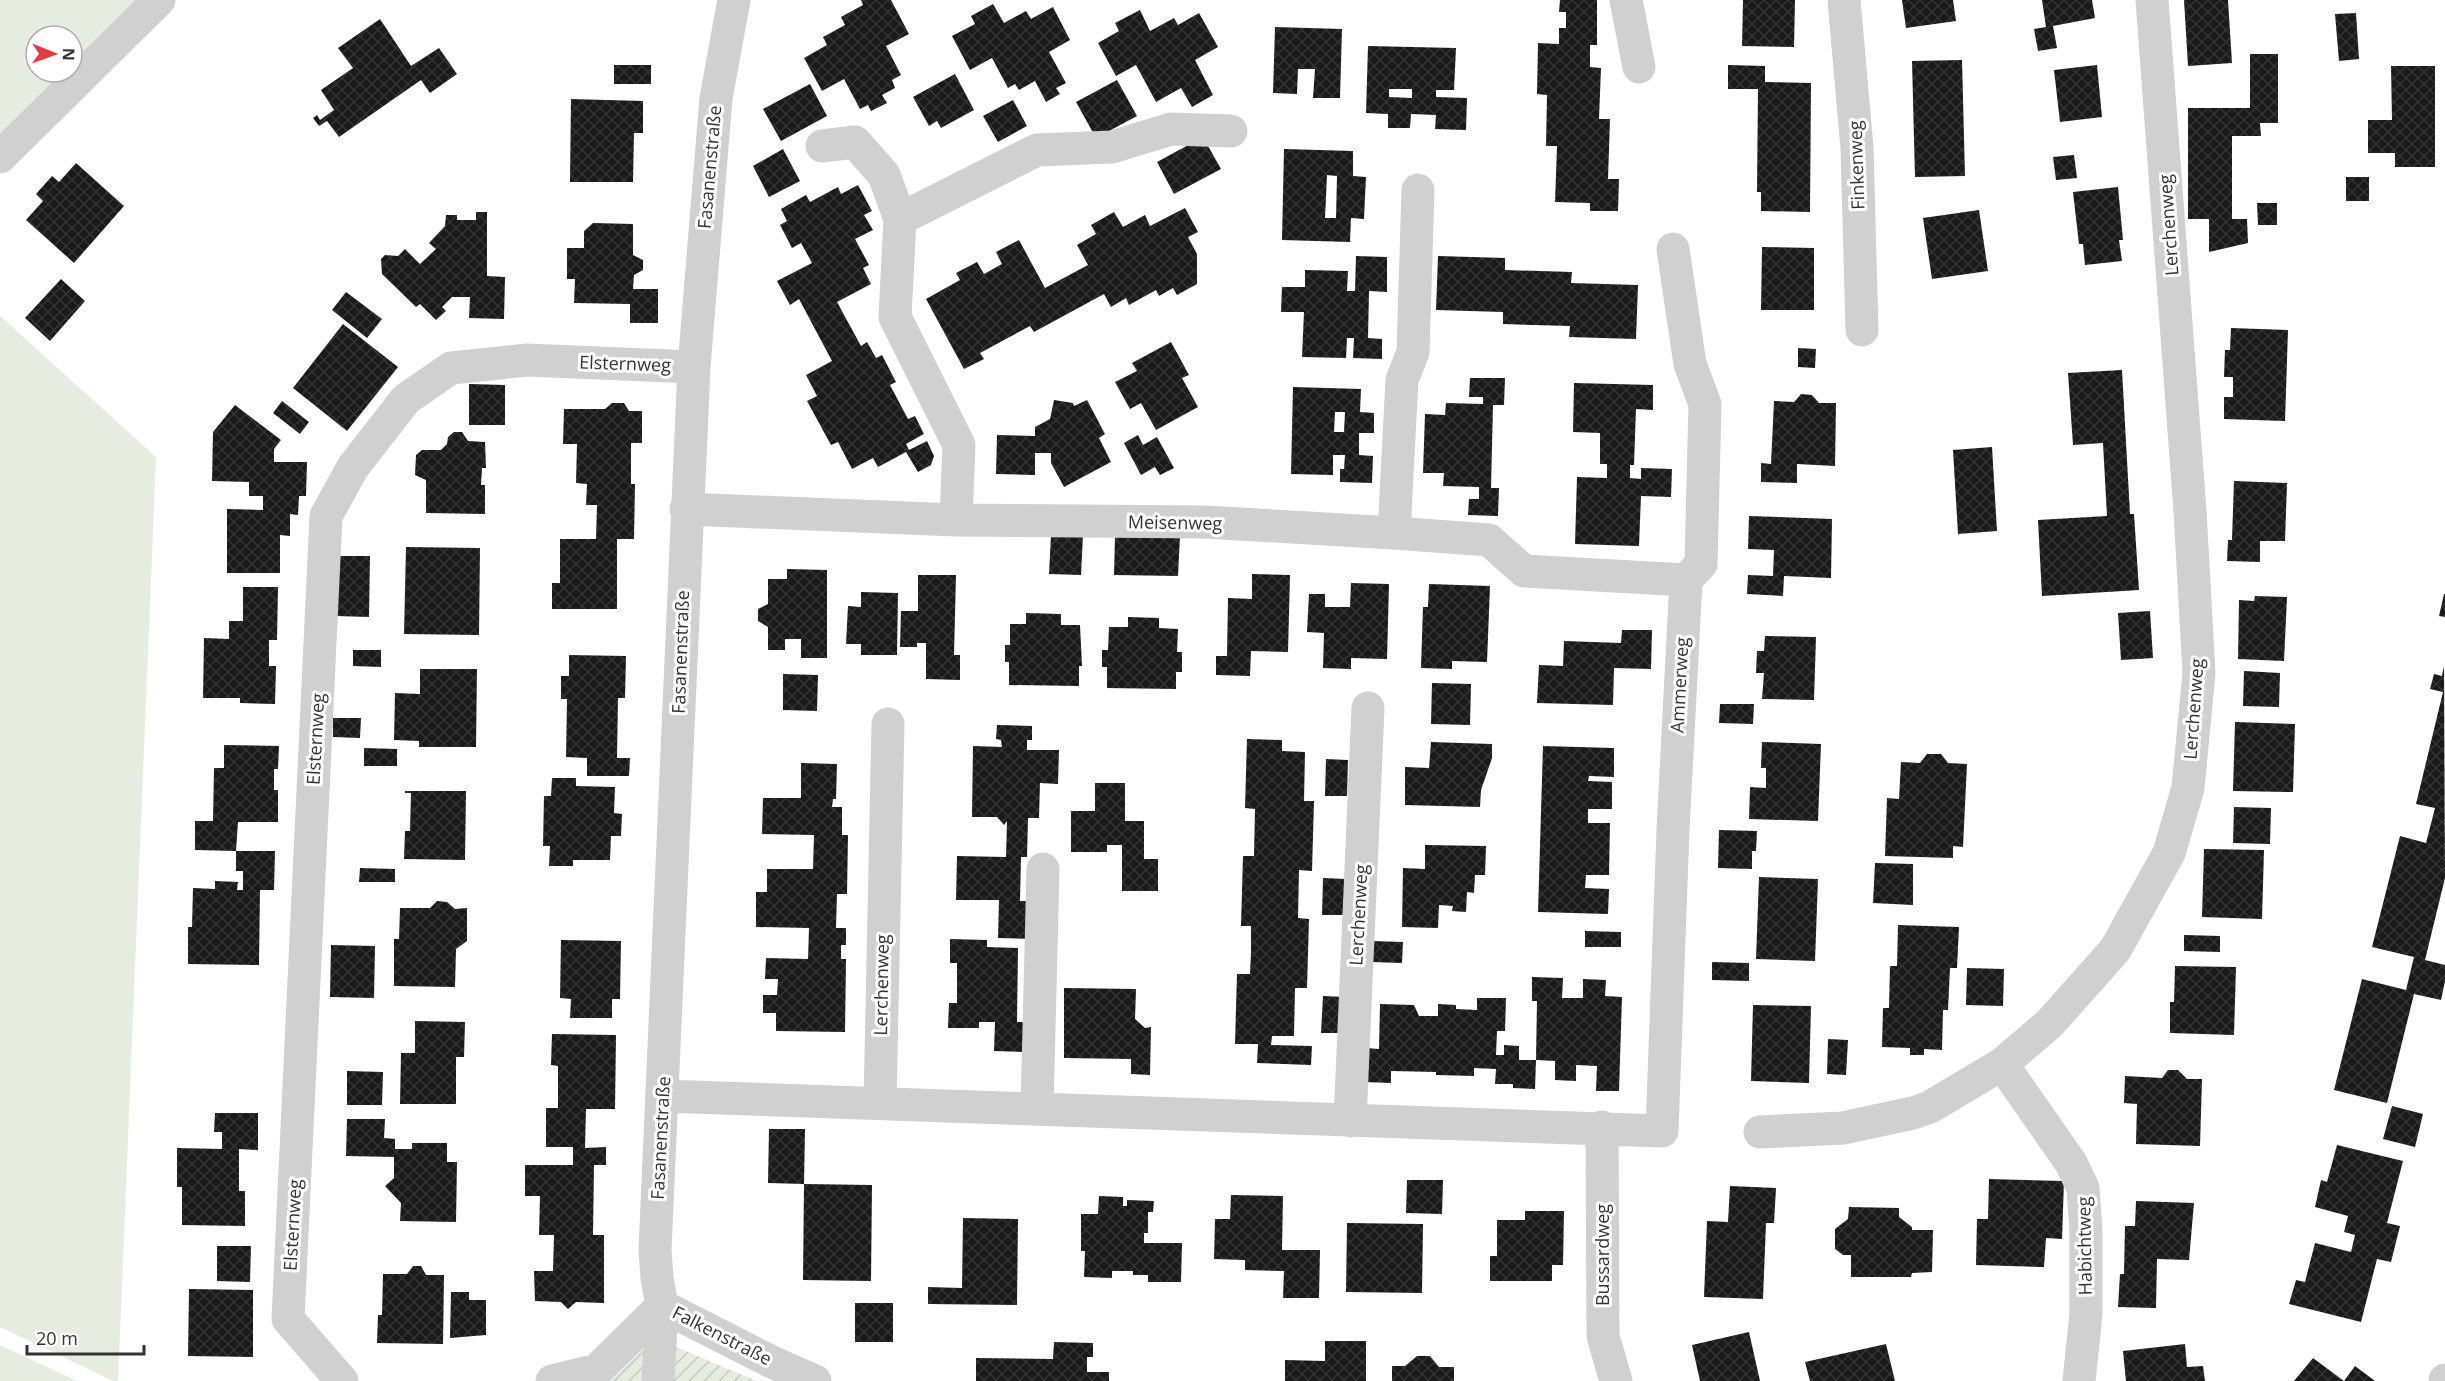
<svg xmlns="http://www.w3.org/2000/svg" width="2445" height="1381" font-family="'Open Sans',sans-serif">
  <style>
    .grass { fill: #e6ecdf; fill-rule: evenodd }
    .garden { fill: url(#garden-furrows) }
    .building { fill: url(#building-cross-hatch); fill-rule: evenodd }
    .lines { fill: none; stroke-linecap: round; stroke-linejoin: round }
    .minor { stroke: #d0d0d0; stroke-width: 33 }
    .labels { text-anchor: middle; stroke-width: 6; stroke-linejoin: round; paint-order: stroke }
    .street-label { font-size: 18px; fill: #333; stroke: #fff }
  </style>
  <defs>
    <pattern id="garden-furrows" width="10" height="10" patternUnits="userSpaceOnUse" patternTransform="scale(1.5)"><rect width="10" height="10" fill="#e6ecdf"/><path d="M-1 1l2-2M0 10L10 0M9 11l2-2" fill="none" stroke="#c6cbc0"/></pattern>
    <pattern id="building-cross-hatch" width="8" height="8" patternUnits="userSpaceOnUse" patternTransform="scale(1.5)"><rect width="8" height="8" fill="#1a1a1a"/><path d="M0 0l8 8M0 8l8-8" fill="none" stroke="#333"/></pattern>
  </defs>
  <rect width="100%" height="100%" fill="#fff"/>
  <path class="grass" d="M0,0H148L0,150ZM36,36H72V72H36Z
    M0,316L156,457L118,1381H113L0,1327Z
    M0,1345L77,1381H0Z"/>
  <path class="garden" d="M645,1334L757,1381H600Z"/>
  <path class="building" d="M861,0H891L909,34L886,46L901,75L892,80L895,88L882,95L887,103L871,111L868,105L860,109L844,79L822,91L804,58L827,45L823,37L845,25L841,17L863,5Z
    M1560,0H1597V45H1590V67L1601,68L1599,119H1610L1608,179H1619L1618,211H1590V203L1555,202L1557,146H1546L1547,95L1537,94L1538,43L1559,44V28H1566V12H1559Z
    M1743,0H1795L1794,47L1742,46Z
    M1902,0H1953L1956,21L1906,28Z
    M2042,0H2092L2095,18L2053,26L2057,48L2038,51L2034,29L2046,27Z
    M2184,0H2228L2232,63L2188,66Z
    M993,4L1004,23L1026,11L1031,19L1053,7L1070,40L1049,52L1066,83L1056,88L1060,94L1046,102L1035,81L1019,90L1015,84L1008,88L992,58L970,70L952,36L975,24L971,16Z
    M1140,10L1150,31L1174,18L1178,25L1199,13L1218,47L1195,60L1213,95L1192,107L1181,88L1156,102L1136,65L1116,76L1098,43L1119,31L1115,23Z
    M2356,13L2359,59L2339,61L2335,14Z
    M380,19L411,66L439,48L457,74L430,93L421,80L339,137L327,121L319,126L313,118L317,115L320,120L334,110L321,90L353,68L338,48Z
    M1275,27L1342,29L1340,98H1313L1315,69H1298L1297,94L1273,93Z
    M1368,46L1456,48L1454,90H1436V97L1467,98L1466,130L1435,129L1436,115L1411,114L1410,128H1388V114L1366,113ZM1389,89H1412V98L1389,97Z
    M2250,54H2278V123H2260L2261,136H2232V219H2247L2248,243L2209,252V219H2188V108H2250Z
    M1962,60L1965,176L1915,177L1912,61Z
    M614,65H651V84H614Z
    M1728,65L1765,66V82L1811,83L1810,212L1761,211V192H1757L1758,89H1728Z
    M2097,65L2102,117L2060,122L2054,70Z
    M2391,66H2435V167H2395V153H2368V120H2392Z
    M955,74L974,110L941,128L937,121L929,126L913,97Z
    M1117,80L1137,116L1096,138L1076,102Z
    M810,84L827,116L781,141L763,109Z
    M571,99L643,101V133H634L633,182H570Z
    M1013,100L1027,126L998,142L983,116Z
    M1203,137L1221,169L1174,194L1157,162Z
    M783,149L800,181L769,197L753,166Z
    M1284,149L1353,151V176L1366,177L1365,197L1364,219L1351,218L1350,242L1282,240ZM1327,175L1337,176L1336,218H1325Z
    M2074,155L2077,178L2056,180L2053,157Z
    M76,163L124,206L74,263L26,220L43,201L36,194L52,176L59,182Z
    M2346,177H2369V201H2346Z
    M858,185L872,211L864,215L873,230L855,239L869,265L863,268L871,284L837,302L861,346L867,342L876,358L882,355L896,382L890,385L908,419L915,416L924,434L906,444L909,450L927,441L934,456L931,465L918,472L906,452L878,467L873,458L852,469L838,442L831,445L807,401L817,396L806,375L832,361L799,299L790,305L777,281L812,263L801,243L792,248L780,225L787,221L781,209L806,195L810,202L838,187L841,194Z
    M2118,187L2123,240H2119L2122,261L2085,265L2083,244H2079L2073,192Z
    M2257,203H2277V225H2258Z
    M1185,208L1198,232L1188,237L1197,254V284L1177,295L1173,288L1159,296L1156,290L1129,305L1126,298L1111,307L1104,294L1034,332L1030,326L980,353L984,359L964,369L926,299L960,280L956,273L977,262L984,274L1002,264L996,252L1019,240L1045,288L1088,265L1077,245L1096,234L1091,225L1114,212L1123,227L1145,215L1150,226Z
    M1979,210L1988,271L1932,279L1923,218Z
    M476,212H487V276L505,277L504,319L469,318L470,297H452L442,307L446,311L436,320L420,304L416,307L382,274L381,259L385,255L398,256L405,249L420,264L436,249L429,243L445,226L446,215H457V220H476Z
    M593,223L633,224V255L643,260V270L634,275L633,289H658V323H630V304L574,303L575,279H567V248H584V231Z
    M1762,247L1814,248V310H1761Z
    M1356,256L1387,257V292L1369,291L1368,338L1382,339V359L1353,358L1354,338H1347L1346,358L1302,357L1304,312H1281L1282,287H1305V270L1348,271L1347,291H1355Z
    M1438,256L1505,258V270L1572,272L1571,283L1638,285L1636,339L1569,337L1570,326L1503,324V312L1436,310Z
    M61,279L85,301L50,341L25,318Z
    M346,292L382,319L367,338L332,310Z
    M343,324L398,367L347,431L293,388Z
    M2231,328L2288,330L2285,421L2224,419V397H2233V377H2224L2225,350H2230Z
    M1171,342L1189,375L1182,378L1198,407L1156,430L1141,403L1130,409L1115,382L1137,371L1132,363Z
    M1798,348L1816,349L1815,368L1798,367Z
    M2122,370L2130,514H2134L2139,590L2042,596L2038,520L2107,516L2103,443L2073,445L2068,373Z
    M1470,378H1505L1504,405H1493L1491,488H1499L1498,516L1468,515L1469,499H1479V487L1443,486L1444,473H1423L1425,414L1445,415L1446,403L1483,404V397H1469Z
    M1574,383L1653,385V410L1636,409L1634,465H1630V478L1641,479V468L1672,469L1671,497L1641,496L1639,546L1575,544L1577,477L1607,478V464H1600V433L1573,432Z
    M469,384L505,385V425H469Z
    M1293,387L1361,389L1360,412L1374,413V433H1359V455L1373,456L1372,483L1340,482V469H1344L1345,455H1333V475L1291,474ZM1335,412H1345L1344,432H1334Z
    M1801,394L1812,395L1819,403H1836L1835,466L1797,464V483L1761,482V463L1771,464L1774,401L1794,402Z
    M1054,400L1073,403L1074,406L1087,400L1105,434L1099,438L1111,462L1064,487L1051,463V453H1035V475L996,474L997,435L1035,436V427L1050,419Z
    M282,401L309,422L300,434L273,413Z
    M612,403H624L629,411H642V443H631V484H635L634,539H617V609H552V583H560V539H596L597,505H586L587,484L576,483L577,444H563L564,409H605Z
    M235,405L281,440L274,449V462H307L306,496H299L298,515L290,514V536L280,535V573H227V509L263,510V496H249V482L212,481L213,432Z
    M454,432H462L468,441L485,442L486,468H482L481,485H485V514L426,513V480L415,475L416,455L422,450H441L447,444L448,437Z
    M1138,435L1143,445L1157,437L1174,468L1160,475L1155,467L1141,475L1124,443Z
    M1992,447L1997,531L1958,534L1953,450Z
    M2234,481L2287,483L2285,541H2260V562L2227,561L2228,540H2232Z
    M1749,516L1832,519L1831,578L1784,576L1783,596L1747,594L1748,575L1773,576L1774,550L1748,549Z
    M1051,535H1083L1081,575L1049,574Z
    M1115,536H1180L1178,576L1114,575Z
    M406,547L480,548L479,635L404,634Z
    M337,556H370L369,617L336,616Z
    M787,569L827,570V658H801V639H785V650H768V627L758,621V609L768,604V579H787Z
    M1252,574L1290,575L1288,652L1251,651L1250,676L1216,675V656H1227L1228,598L1252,599Z
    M918,575H956L954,655H960V680L926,679V643H917V647H900L901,611H918Z
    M1351,583L1389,584L1387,659L1351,658V669L1323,668L1324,633L1307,632L1309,594H1325V607H1350Z
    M1429,584L1490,586L1487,662L1452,661V669L1421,668L1423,607H1428Z
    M243,587H278L277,640H269V666H276L275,704L240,703V698H203L204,638L229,639V621H243Z
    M861,592L898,593L897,655H861V644H846L848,606L861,607Z
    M2444,594H2445V617L2439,616Z
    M2255,596L2287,597L2284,661L2238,659L2239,600L2254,601Z
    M2150,611L2153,658L2121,660L2118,613Z
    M1026,613L1061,614V625H1080L1082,666H1079V686L1009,685V662H1005V645H1010V624H1026Z
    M1128,617L1159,618V628L1178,629L1177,652H1182V672H1176V689L1107,688V667H1102V650H1108L1109,627H1128Z
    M1622,630H1652L1651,669L1614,668L1613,705L1537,703L1539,665L1563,666L1564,641L1621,643Z
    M1765,636L1816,637L1814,700L1762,699L1764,673H1756L1757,651H1764Z
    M353,650H381V667L353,666Z
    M569,655L626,656L625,698H618L617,758H630L629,776H587V758L566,757L567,699H561V676H569Z
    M2444,666L2445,878L2425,960L2445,965V981L2441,1000L2414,994L2387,1103L2334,1090L2362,979L2406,990L2414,957L2372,947L2400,836L2426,843L2435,808L2416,804L2443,692L2430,689L2434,674L2442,676Z
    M420,669H477L476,747H419V741L394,740L395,693L420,694Z
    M2244,671L2280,673L2279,707L2243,706Z
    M783,674L818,675L817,711L783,710Z
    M1432,683L1471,684L1470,725L1431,724Z
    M1720,704H1754L1753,724L1719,723Z
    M333,718H361L360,738L333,737Z
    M2235,722L2295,724L2293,792L2233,791Z
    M997,725L1032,726V740H1027V750H1059L1058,784L1040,783L1039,818H1028L1027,857H1021L1020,901H1032L1031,939L998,938L999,900H956L957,856L1006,857L1007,821L1004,825L997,817H972L973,746L1002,747L1001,740L996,739Z
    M1247,739L1282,740V751L1305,752L1304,801H1314L1312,871L1299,870L1298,918L1309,919L1307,988H1295L1294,1036H1272L1271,1045L1312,1046L1311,1065L1257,1063L1258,1044H1235L1237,974H1250L1251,953V926H1241L1243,856H1254L1255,809L1245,808Z
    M1431,742L1492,744V758L1481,790L1480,807L1405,805V767L1429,768Z
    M1762,742L1821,744L1818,821L1749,819L1750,787L1766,788V768H1761Z
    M224,745L279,746L278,769H274V790H278V822H238L236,851H275L274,890H260L259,965L188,964V927H192L193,888L215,889V881L238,882L237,890H243V871H236V851L195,850V821H213L214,768H224Z
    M1543,746L1614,748V777L1589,776L1588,781L1612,782V809H1588V823H1610L1609,875H1586L1585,888L1609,889L1608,914L1538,912Z
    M364,748L397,749V766H364Z
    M1927,754H1941L1948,763L1967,764L1963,847L1953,846V858L1885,856L1887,798L1899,799L1901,762L1920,763Z
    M1326,759L1348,760L1347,796H1325Z
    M801,763L837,764L836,799H833L832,807H842V835H848L847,894H837L836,928H846V945H841V959H846L845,1032L776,1031V1013H763V995H777L778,979H765L766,958L808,959L809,928L756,927V892H767V869H813L814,835L762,834L763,798H801Z
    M552,778H576V786L615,787L614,813L622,814L621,836H611L610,860H573V866H549L550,846H543L544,796H551Z
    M1095,783H1125V821H1144V859H1158V891H1122V845H1107V852H1071V811H1095Z
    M405,791H466L465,860L404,859L405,831H410L411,793H405Z
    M2234,807L2271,808L2270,844L2233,843Z
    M1719,830L1757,831L1756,851H1752V869L1718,868Z
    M1425,845L1486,846L1485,875H1475L1474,893L1467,892L1466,912L1452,911L1453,906L1439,905L1438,928L1402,927L1403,868L1425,869Z
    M2204,849L2264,850L2262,919L2202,917Z
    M1875,863L1913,864V905L1873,903Z
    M360,868L395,869V882H359Z
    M1759,877L1818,879L1815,961L1756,959Z
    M1323,878L1346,879L1345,915H1322Z
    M437,901L447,902L455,909L467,908V941L456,949L455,987L394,986V939H399L400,908H430Z
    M1898,925L1959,927L1957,968H1950L1948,1010H1943L1942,1050L1924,1049V1055H1910V1048L1882,1047L1883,1008H1889L1890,966H1897Z
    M1585,931L1621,932V947H1585Z
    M2184,935L2220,936V952L2184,951Z
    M950,939L987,940V947L1018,948L1017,1022H1025V1052L994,1051L995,1022H979V1028H948L949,1003H957V963H950Z
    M561,940L621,941L620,999H612V1018H570L571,999L560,998Z
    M1371,941L1403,942L1402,963L1371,962Z
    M331,945L375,946L374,998L330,997Z
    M1712,962L1749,963V981L1712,980Z
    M2175,966L2236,967L2234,1035L2170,1033V1002H2174Z
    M1967,968L2004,969L2003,1006L1966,1005Z
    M1532,977L1563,978L1562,998H1583V979L1606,980L1605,996L1622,997L1619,1091H1596L1597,1066L1576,1065V1081L1555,1080V1061L1536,1060L1537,1001H1532Z
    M1064,988L1136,989L1135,1019L1145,1028L1151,1027L1150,1075L1131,1074V1059L1064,1058Z
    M1323,996L1345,997L1344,1033H1321Z
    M1477,998H1506L1505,1031H1497L1496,1055H1504V1045L1519,1046V1060H1536L1535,1089L1513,1088V1084H1495L1496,1069L1474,1068V1076L1436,1075V1072L1391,1071V1083L1364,1082L1366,1048L1379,1049L1380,1004L1414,1005L1419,1016H1438V1004L1456,1005V1009L1477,1010Z
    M1753,1005L1811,1006L1809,1083L1751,1081Z
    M415,1021L465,1022L464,1057H456V1104H400L401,1053H415Z
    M552,1034L616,1035L615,1109H586L585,1148L606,1147V1165H594L593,1235H604V1303L576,1302L568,1309L561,1302L535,1301L534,1271H553L554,1235H539L540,1196H525V1165H573V1147H546V1108H558V1066L551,1065Z
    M1828,1039L1848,1040L1846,1075L1827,1074Z
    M2168,1070H2178L2187,1079H2202L2200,1146L2136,1144L2137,1104L2124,1103L2125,1076L2162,1078Z
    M347,1071L383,1072L382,1105H347Z
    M2392,1106L2423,1114L2415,1147L2383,1139Z
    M215,1113H258V1150L239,1149V1191H245V1226L182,1225V1187H177V1148L222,1149V1132H214Z
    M347,1119H385L384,1138L395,1139V1149H412V1143H447V1162H457L456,1222L400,1221L401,1203L385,1186L394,1178V1157L346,1156Z
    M769,1129H805L804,1184L768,1183Z
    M2337,1145L2403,1161L2387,1223L2400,1226L2391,1262L2377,1259L2361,1322L2289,1304L2296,1280L2305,1282L2315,1243L2351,1252L2355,1235L2344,1232L2348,1216L2315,1207L2321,1180L2327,1182Z
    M1989,1179L2064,1181L2062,1239L2046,1238L2044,1267L1976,1265L1977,1219H1988Z
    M1407,1180H1443L1442,1214L1406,1213Z
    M804,1184L872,1185L871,1281L803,1280Z
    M1730,1186L1776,1188L1774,1223H1766L1763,1299L1704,1297L1707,1221L1728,1222Z
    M1231,1195L1283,1196L1282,1250H1320L1319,1298H1283L1284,1271L1245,1270V1260L1214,1259L1215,1219H1230Z
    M1099,1196L1123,1197V1206H1127V1200L1154,1201L1153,1212H1148V1233H1144V1243H1182L1181,1282H1148V1275H1133V1271H1112V1278L1084,1277L1085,1251H1081V1214H1098Z
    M2136,1201L2194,1203L2189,1260L2157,1259L2156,1308L2118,1307L2120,1274H2124L2125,1226H2135Z
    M1849,1207L1899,1208V1217L1912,1227V1230H1933L1932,1272L1912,1273L1911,1277H1851V1255H1843L1835,1249V1229L1848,1219Z
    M1525,1211H1564L1563,1265H1552V1281H1490V1256H1497V1220H1525Z
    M963,1218L1018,1219L1017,1305L928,1304V1287L962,1288Z
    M1347,1223L1423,1224L1422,1293L1346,1292Z
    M217,1246H251L250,1282L217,1281Z
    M413,1266H421L426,1275H444L443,1344L377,1343L378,1315H382L383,1274H407Z
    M189,1289L253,1290V1357L188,1356Z
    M451,1292H469V1300H486V1335L450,1338Z
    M855,1303H893V1342H855Z
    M1749,1332L1760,1381H1700L1692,1345Z
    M1325,1341H1366V1381H1285V1360L1325,1361Z
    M1054,1342L1093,1343V1357H1087V1372H1109V1381H976V1358L1053,1359Z
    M1886,1344L1895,1381H1810L1805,1362Z
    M2185,1344L2187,1367L2203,1366L2205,1381H2126L2123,1351Z
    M1417,1356H1430L1439,1367H1454V1381H1392V1366H1405Z
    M2313,1358L2344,1381H2294Z
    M2355,1366L2375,1381H2344Z"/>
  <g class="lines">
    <path class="minor" d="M1626,0L1639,67
      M1844,0L1857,148L1862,330
      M822,146L855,142L884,175L900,219
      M0,157L159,0
      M686,509L956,520L1205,522L1394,533L1489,540L1524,571L1686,580
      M956,520L959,445L895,317L900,219L1037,150L1112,147L1171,129L1231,131
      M1394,533L1402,380L1413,352L1418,190
      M2002,1064L2071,1163L2083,1188L2086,1231V1314L2079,1381
      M663,1096L1662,1131L1673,830L1686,580L1701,564L1705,404L1690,364L1673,249
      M880,1103L888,724
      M1037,1108L1043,869
      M1350,1121L1368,708
      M1602,1127L1603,1336L1616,1381
      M1760,1132L1843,1128L1913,1113L1930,1107L2002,1064L2049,1024L2115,950L2169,853L2188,788L2199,673L2190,511L2152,0
      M662,1306L772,1362L815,1381
      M342,1381L288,1319L326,516L353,467L406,399L451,368L527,360L694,367
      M552,1381L597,1370L662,1306
      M658,1381L662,1306L657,1278L655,1250L694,367L716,98L734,0
      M2445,1381V1380"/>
  </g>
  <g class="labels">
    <g class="street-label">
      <text transform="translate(1857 165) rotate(-92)" y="6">Finkenweg</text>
      <text transform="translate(710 167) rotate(-85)" y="6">Fasanenstraße</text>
      <text transform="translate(2169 225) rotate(-94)" y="6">Lerchenweg</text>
      <text transform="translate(625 364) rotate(2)" y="6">Elsternweg</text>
      <text transform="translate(1175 523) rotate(1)" y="6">Meisenweg</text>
      <text transform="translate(681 652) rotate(-88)" y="6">Fasanenstraße</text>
      <text transform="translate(1680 685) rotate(-87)" y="6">Ammerweg</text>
      <text transform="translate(2194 709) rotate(-86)" y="6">Lerchenweg</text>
      <text transform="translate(316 739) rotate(-87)" y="6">Elsternweg</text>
      <text transform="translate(1359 915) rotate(-87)" y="6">Lerchenweg</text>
      <text transform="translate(882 985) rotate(-89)" y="6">Lerchenweg</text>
      <text transform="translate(661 1138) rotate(-87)" y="6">Fasanenstraße</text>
      <text transform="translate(293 1225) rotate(-87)" y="6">Elsternweg</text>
      <text transform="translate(2085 1246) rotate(-91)" y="6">Habichtweg</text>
      <text transform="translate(1603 1255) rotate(-90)" y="6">Bussardweg</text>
      <text transform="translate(722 1336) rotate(27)" y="6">Falkenstraße</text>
    </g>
  </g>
  <g transform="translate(54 54) rotate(91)"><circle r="28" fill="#ffffff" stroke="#adadad" stroke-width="1.5"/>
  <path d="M0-4.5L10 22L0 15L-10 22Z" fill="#e63946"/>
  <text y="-9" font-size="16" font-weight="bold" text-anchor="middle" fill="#333333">N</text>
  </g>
  <path d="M27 1345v9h117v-9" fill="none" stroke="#333333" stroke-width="3"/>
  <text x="36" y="1345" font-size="18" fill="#333333" stroke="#ffffff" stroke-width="4.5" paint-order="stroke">20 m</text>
</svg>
